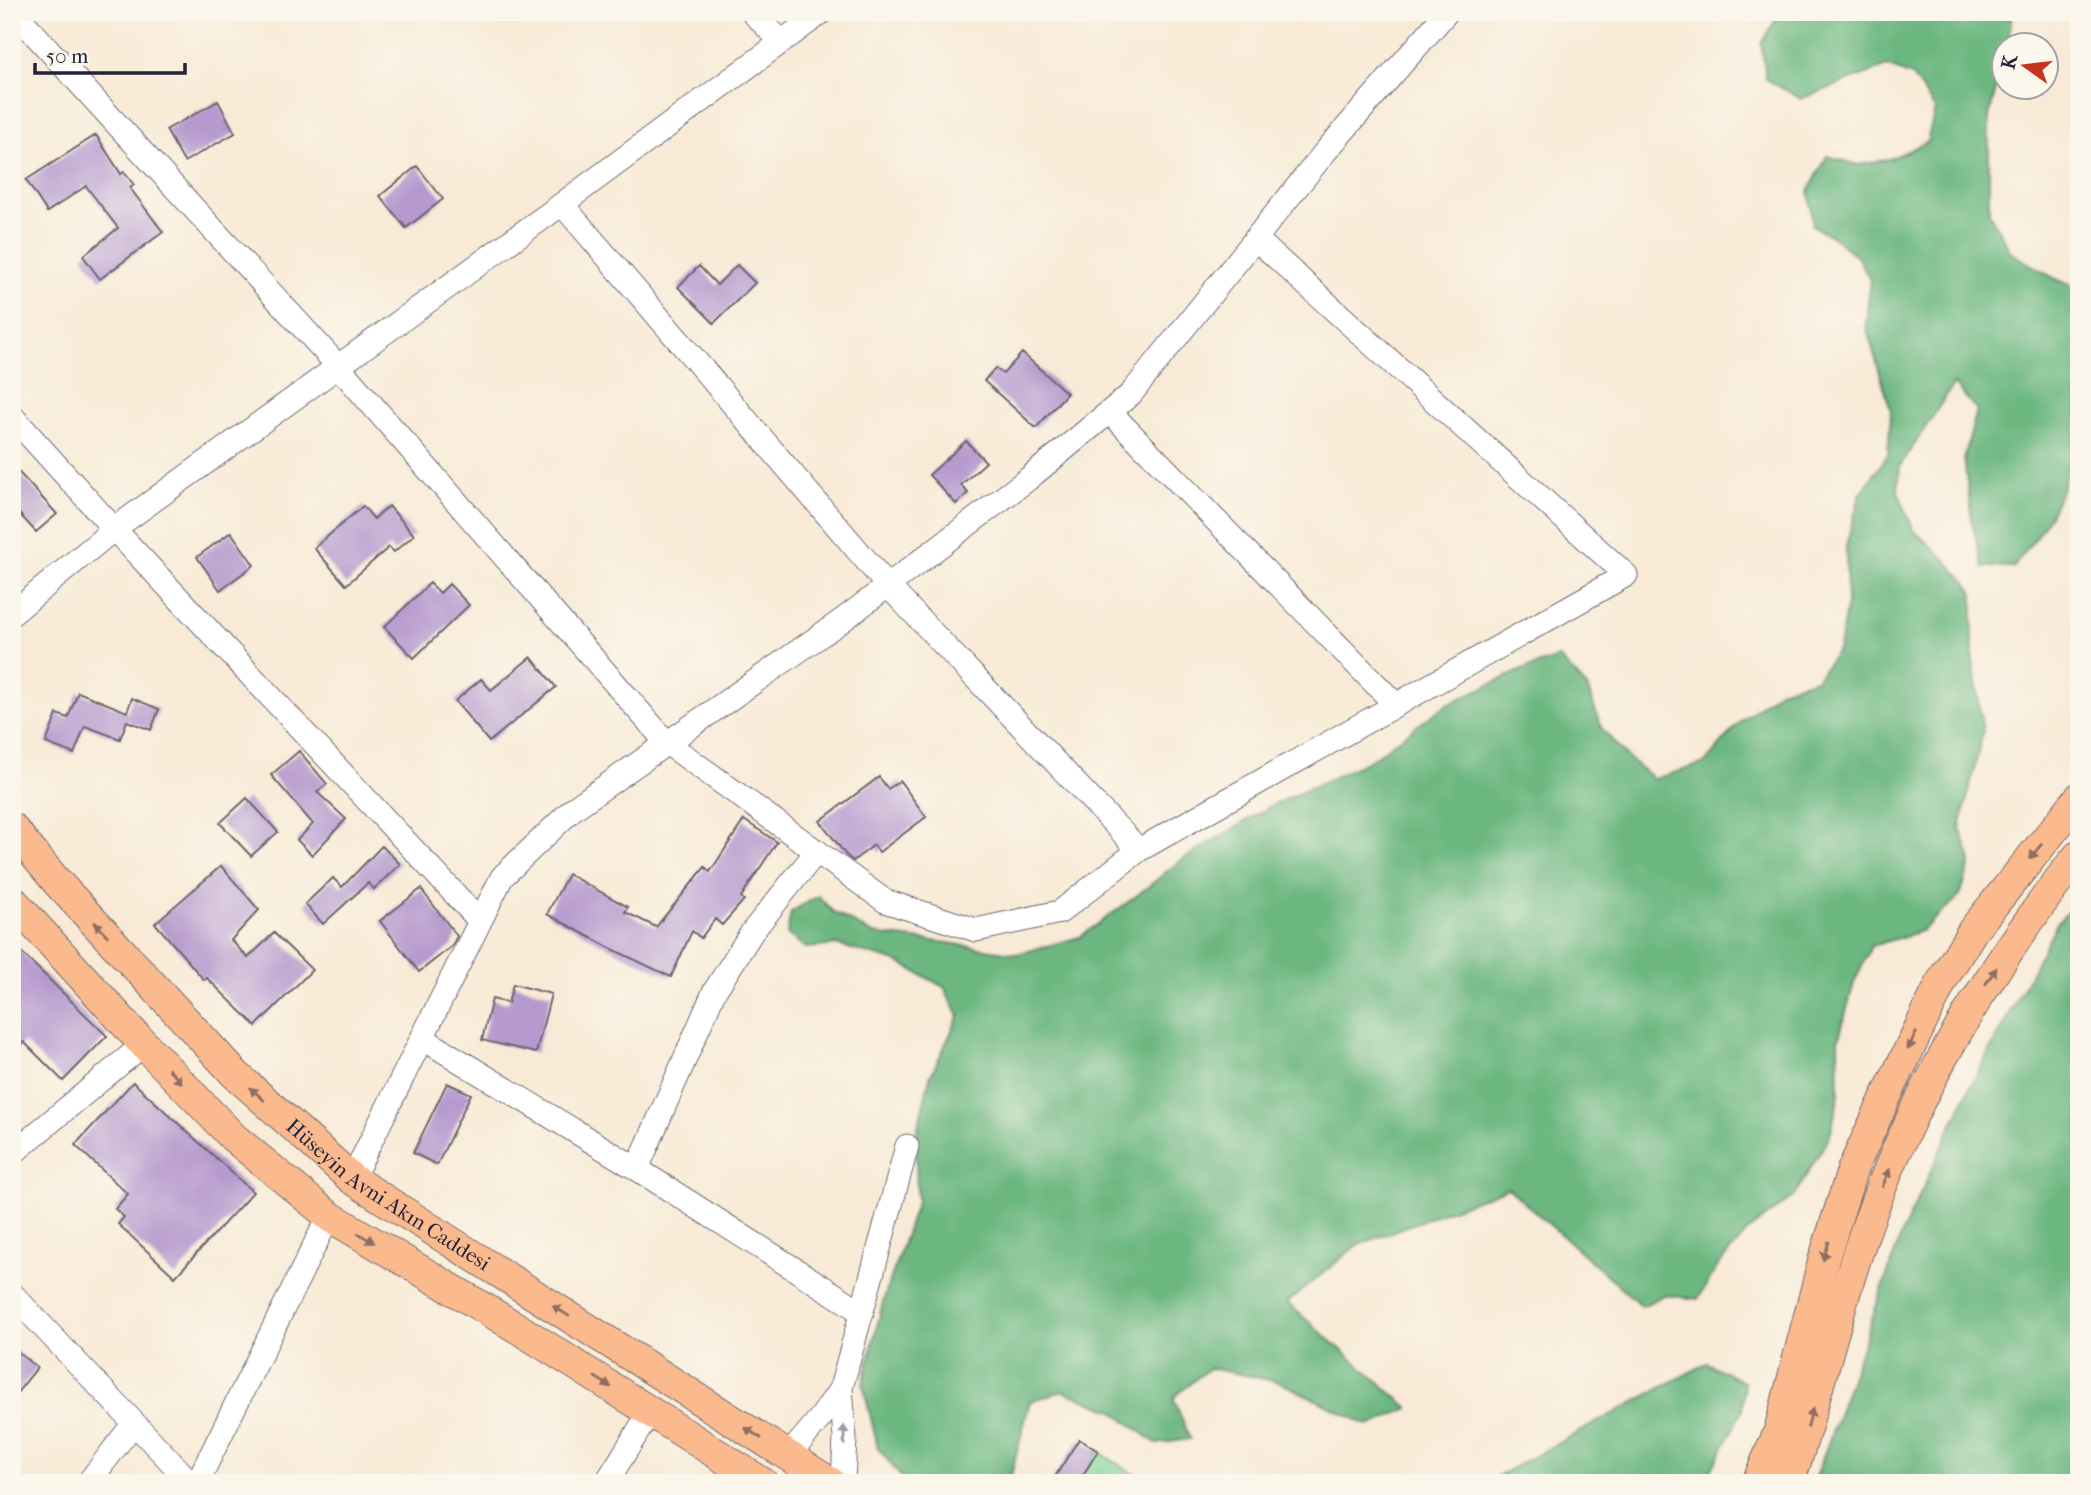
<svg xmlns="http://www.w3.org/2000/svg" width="2091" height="1495" font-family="'IM FELL French Canon',serif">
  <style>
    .green { fill: #85d697; stroke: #547c69; stroke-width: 2 }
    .forest { fill: #6cb780; stroke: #476c5e; stroke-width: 2 }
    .building { fill: #b699ce }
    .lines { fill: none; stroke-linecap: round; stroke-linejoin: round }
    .minor-casing { stroke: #6d6871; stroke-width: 25 }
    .major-casing { stroke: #6d6871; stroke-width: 32 }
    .minor { stroke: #fff; stroke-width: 23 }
    .major { stroke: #fbba8d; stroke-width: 30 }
    .oneway { fill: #8e6e64 }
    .oneway2 { fill: #9c9ca7 }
    .labels { text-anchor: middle; stroke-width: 6; stroke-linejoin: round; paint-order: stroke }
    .street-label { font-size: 21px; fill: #22223b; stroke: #fbf7ec }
  </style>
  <rect width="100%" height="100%" fill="#fbf7ec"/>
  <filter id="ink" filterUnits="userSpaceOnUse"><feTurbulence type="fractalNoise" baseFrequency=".0143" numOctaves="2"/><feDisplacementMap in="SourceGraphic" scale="14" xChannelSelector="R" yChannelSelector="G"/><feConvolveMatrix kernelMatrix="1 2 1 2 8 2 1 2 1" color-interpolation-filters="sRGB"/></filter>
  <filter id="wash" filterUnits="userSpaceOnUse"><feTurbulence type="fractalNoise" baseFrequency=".00686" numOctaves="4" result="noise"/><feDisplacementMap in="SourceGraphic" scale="28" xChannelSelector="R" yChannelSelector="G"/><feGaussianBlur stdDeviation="1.57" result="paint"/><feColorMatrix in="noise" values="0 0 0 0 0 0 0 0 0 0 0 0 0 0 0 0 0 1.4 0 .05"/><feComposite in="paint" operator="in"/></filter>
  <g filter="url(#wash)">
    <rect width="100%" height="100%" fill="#f8ead6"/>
    <path class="green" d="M1098,1451L1147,1483H1078Z"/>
    <path class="forest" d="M1781,12H2012L2008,45L2004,46L2003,61L1989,116V213L2011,253L2054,278L2079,289C2079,361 2085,437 2055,505C2047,525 2026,549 2014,567H1983L1972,522L1964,459L1977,410L1954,384L1900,466L1898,491L1914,531L1943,557L1973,591V661L1983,732L1960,828L1971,861L1960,896L1921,931L1871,946L1854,983L1838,1041L1839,1096L1830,1135L1794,1196L1747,1232L1719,1264L1698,1299L1664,1295L1642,1306L1508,1188L1357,1245L1287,1303L1409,1408L1369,1426L1280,1382L1209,1368L1173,1398L1190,1439L1157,1444L1112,1410L1063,1391L1030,1401L1009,1483H906L878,1448L863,1384L883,1302L917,1201L916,1135L930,1077L959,1016L944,987L900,963L838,945L806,948L787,934L791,912L818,896L833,912L873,934L948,943L1017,954L1080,937L1135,897L1180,861L1271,806L1369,761L1447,704L1522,670L1559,658L1587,687L1602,729L1628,758L1654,779L1705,763L1741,721L1780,690L1816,679L1839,648L1847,604L1846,546L1860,495L1888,454L1891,411L1866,326L1870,279L1858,258L1832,236L1813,226L1809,191L1827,156L1859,165L1890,159L1927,142L1935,109L1912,76L1887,66L1801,99L1766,79L1761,43Z
      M2079,899V1483H1814L1902,1233L1968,1091L2057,923Z
      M1707,1363L1744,1382L1742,1411L1711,1471L1698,1483H1492V1479Z"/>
    <g id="blocks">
      <path class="building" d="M218,101L235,133L184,162L166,130Z
        M96,135L121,174L124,172L134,185L130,188L163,232L100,279L83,256L118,228L86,186L47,212L26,180Z
        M417,166L443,199L406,228L380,196Z
        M737,265L755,283L714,323L678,287L699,266L717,285Z
        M1022,353L1067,393L1036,428L984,381L995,368L1003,374Z
        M966,441L986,462L961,485L968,493L956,504L929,475Z
        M12,465L57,514L36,532L12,506Z
        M363,506L374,519L389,506L414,535L394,552L389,547L346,585L314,548Z
        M231,532L254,565L220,590L197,557Z
        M430,583L440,593L449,584L469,605L414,658L384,627Z
        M531,657L556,687L489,742L455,701L481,679L491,690Z
        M78,692L127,712L132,698L159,709L151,730L127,721L120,739L85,726L74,754L46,743L57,714L68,718Z
        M299,751L327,784L317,792L346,819L312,855L297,840L313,824L271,775Z
        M879,777L888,789L900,781L926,817L879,852L874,845L853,861L846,855L820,821Z
        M247,798L278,832L251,856L220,823Z
        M744,820L777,842L741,897L744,900L722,925L715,919L701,938L692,931L671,977L608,947L547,914L568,874L628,907L625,912L656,927L705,867L710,872Z
        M382,846L400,864L374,889L368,883L323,924L305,904L333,878L342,887Z
        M221,866L259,910L231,940L248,958L274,933L312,970L256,1026L207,978L204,980L155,923Z
        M421,889L457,936L452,946L419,972L380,921Z
        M12,943L107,1036L63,1081L24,1042L12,1054Z
        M513,984L551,994L536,1053L482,1040L492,999L508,1003Z
        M133,1082L253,1192L175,1277L118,1224L124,1217L115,1209L128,1194L75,1145Z
        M447,1083L471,1094L437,1165L413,1153Z
        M12,1347L37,1368L12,1399Z
        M1079,1439L1098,1451L1078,1483H1051Z"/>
    </g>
  </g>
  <g filter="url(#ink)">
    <use href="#blocks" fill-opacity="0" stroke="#6d6871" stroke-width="2"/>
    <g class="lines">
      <g class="minor-casing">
        <path id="minor" d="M752,12L782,42
          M12,17L17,15L338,366L667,743L885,901L976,930L1060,912L1139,850L1626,575L1256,239
          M562,204L888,586L1139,850
          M1110,412L1396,705
          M12,416L114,529L480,921
          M12,614L114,529L562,204L822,12
          M422,1038L637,1169L862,1312
          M12,1154L144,1044
          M637,1169L714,992L752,932L817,851
          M352,1179L502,877L573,809L844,619L1028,479L1131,394L1325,152L1447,12
          M12,1294L191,1483
          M789,1455L821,1417L841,1388
          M88,1483L134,1423
          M197,1483L329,1216
          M606,1483L650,1412
          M843,1483L845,1438L841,1388L907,1146"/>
      </g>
      <g class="major-casing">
        <g id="major">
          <path id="s1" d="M12,828L57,882L235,1074L352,1179L831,1483"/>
          <path d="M12,900L137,1037L234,1138L329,1216L519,1329L763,1483"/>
          <path d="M1757,1483L1779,1431L1824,1258L1853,1168L1885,1099L1943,979L1973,930L2079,798"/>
          <path d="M1789,1483C1818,1397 1837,1308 1868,1223C1905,1118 1958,1022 2022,931C2040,905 2058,879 2079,855"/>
        </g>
      </g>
      <use href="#minor" class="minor"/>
      <use href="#major" class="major"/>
    </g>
    <defs><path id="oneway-solid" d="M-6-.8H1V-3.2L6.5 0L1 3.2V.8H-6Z" transform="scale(1.75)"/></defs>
    <g class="oneway">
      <use href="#oneway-solid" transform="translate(2036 851) rotate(129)"/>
      <use href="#oneway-solid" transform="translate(101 929) rotate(-133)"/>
      <use href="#oneway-solid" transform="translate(1991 976) rotate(-56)"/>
      <use href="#oneway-solid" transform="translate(1912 1041) rotate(116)"/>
      <use href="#oneway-solid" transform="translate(175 1076) rotate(46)"/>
      <use href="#oneway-solid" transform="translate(257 1094) rotate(-138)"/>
      <use href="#oneway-solid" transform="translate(1886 1178) rotate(-68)"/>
      <use href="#oneway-solid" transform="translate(366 1238) rotate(31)"/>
      <use href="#oneway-solid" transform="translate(1826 1251) rotate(107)"/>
      <use href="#oneway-solid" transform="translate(561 1311) rotate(-148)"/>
      <use href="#oneway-solid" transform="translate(603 1382) rotate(32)"/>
      <use href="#oneway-solid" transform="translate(1810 1418) rotate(-75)"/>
      <use href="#oneway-solid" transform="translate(753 1433) rotate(-147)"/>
    </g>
    <use class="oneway2" href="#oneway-solid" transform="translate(844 1435) rotate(-92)"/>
  </g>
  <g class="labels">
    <g class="street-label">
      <text dy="7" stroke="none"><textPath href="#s1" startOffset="528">Hüseyin Avni Akın Caddesi</textPath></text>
    </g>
  </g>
  <rect width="2091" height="1495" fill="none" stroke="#fbf7ec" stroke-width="42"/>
  <g transform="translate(2025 66) rotate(284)"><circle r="33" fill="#fbf7ec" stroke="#a4a2a5" stroke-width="2"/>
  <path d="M0-5L12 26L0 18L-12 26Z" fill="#c8321e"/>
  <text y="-10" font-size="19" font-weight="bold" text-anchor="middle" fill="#22223b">K</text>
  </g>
  <path d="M35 63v10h150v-10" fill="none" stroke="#22223b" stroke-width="3.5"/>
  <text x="46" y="63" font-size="21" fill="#22223b" stroke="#fbf7ec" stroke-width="5" paint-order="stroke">50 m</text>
</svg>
